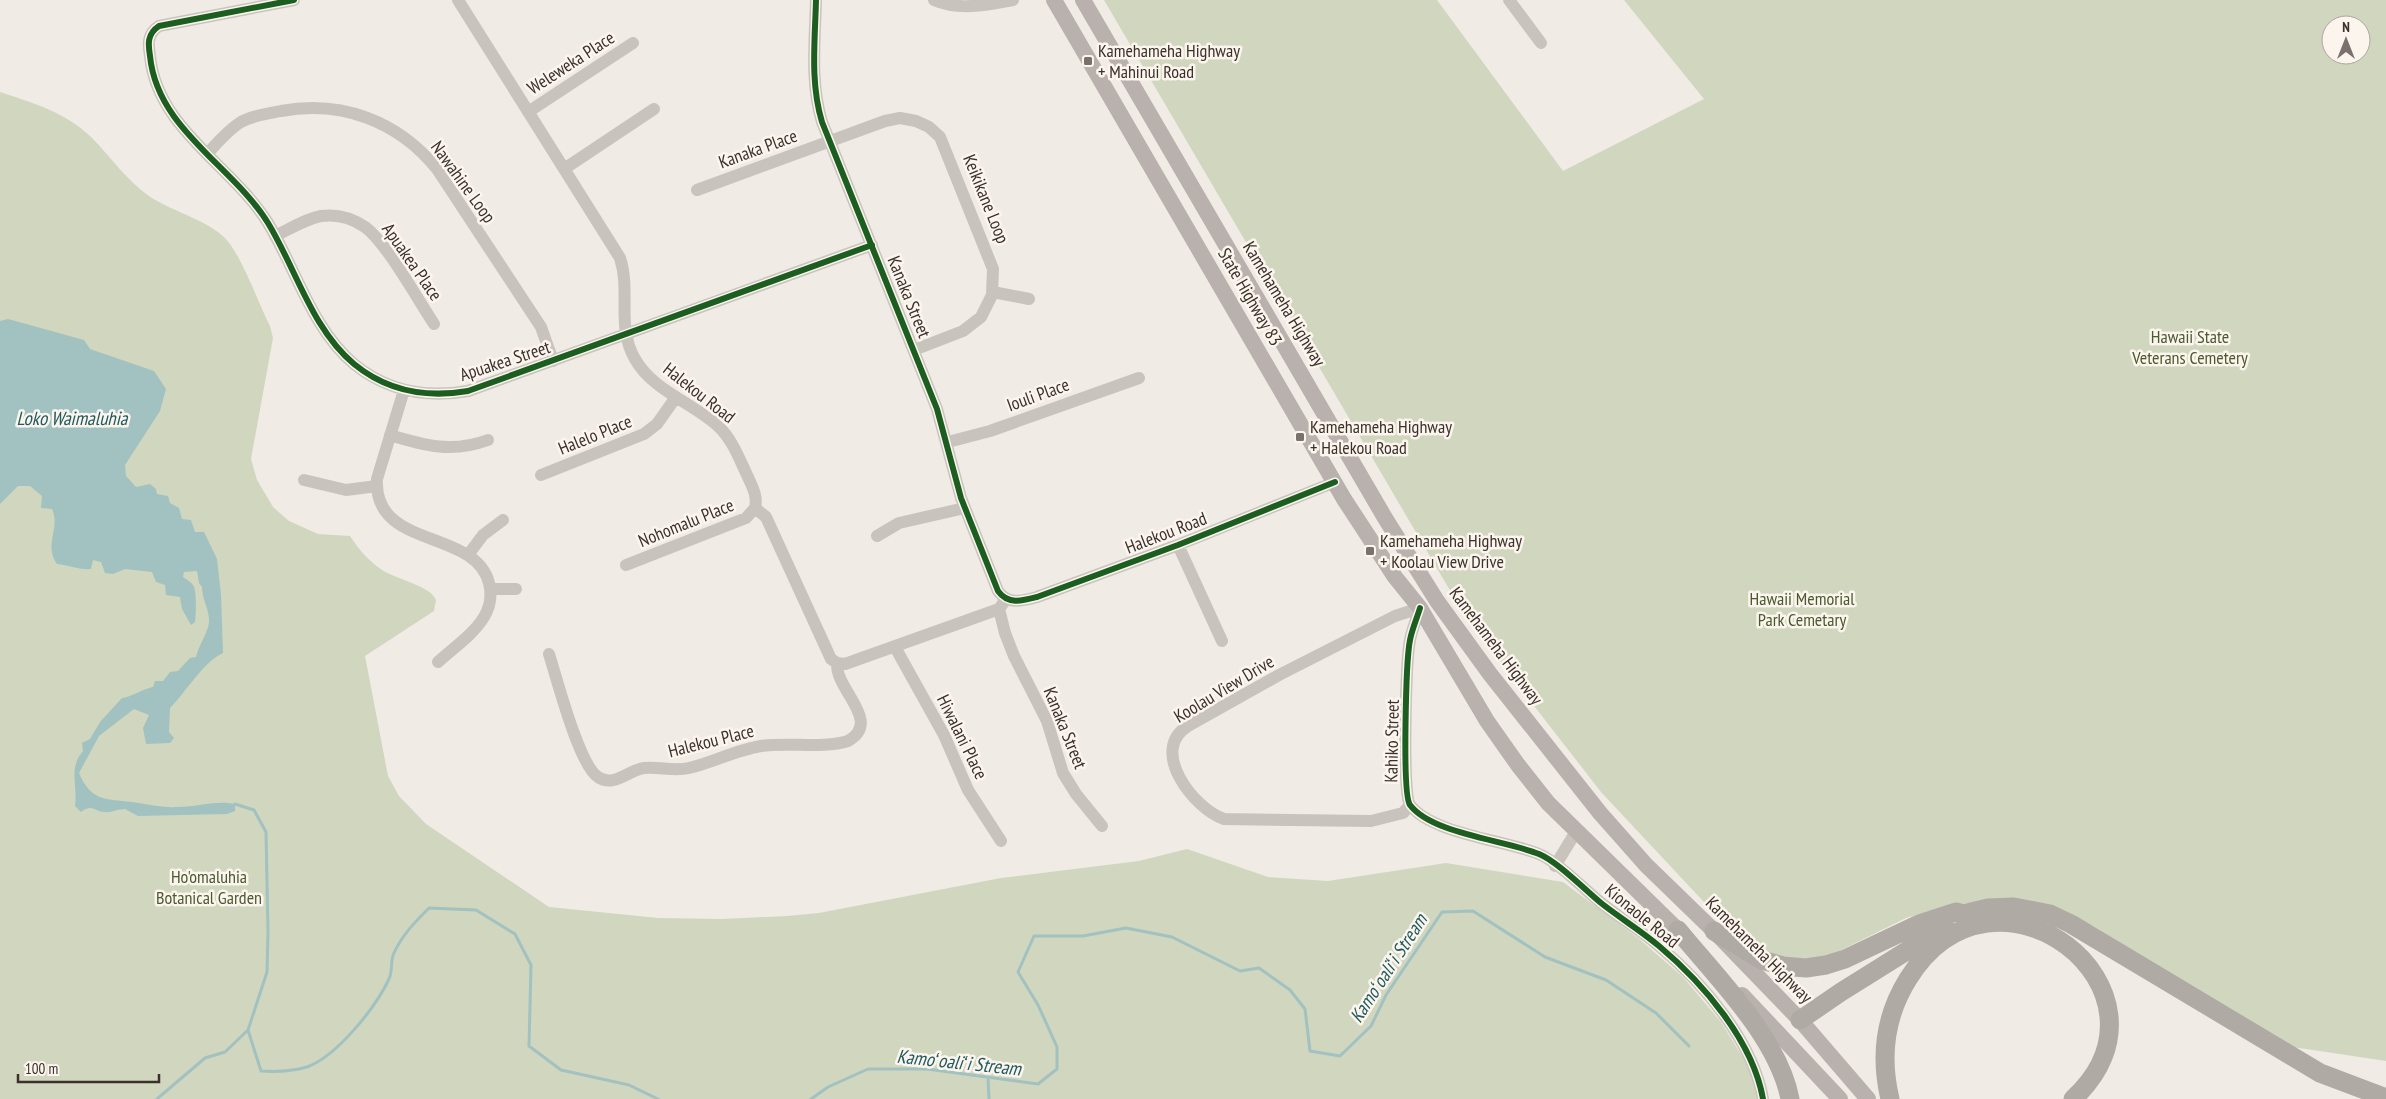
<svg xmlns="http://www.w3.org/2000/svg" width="2386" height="1099" font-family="'PT Sans Narrow',sans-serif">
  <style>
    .green { fill: #d1d6bf; fill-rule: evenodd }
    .water { fill: #a1c2c1 }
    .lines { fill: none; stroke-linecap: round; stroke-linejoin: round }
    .stream { stroke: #a1c2c1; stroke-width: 3 }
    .minor { stroke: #c9c3be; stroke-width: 12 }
    .major { stroke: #b8b1ad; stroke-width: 16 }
    .highway { stroke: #afaaa4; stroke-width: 19 }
    .cycleway-casing { stroke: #fbf5ee; stroke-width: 9 }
    .cycleway { stroke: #1b5e20; stroke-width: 6 }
    .poi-dot { fill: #7a716c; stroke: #fbf5ee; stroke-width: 2 }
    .labels { text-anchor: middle; stroke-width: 5; stroke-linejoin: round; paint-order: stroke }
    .poi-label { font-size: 18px; fill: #3b302b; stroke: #fbf5ee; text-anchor: start }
    .street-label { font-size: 18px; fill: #3b302b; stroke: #fbf5ee }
    .park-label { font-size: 18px; fill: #4a5a2e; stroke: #fbf5ee }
    .water-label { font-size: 19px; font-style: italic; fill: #1f5a5e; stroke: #fbf5ee }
  </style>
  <rect width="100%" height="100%" fill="#f0ebe5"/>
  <path class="green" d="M1104,0H1437L1563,171L1704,99L1624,0H2386V1061L2286,1046L2095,927L2067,912L1969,903L1937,909L1906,918L1833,954L1812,959L1769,956L1733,933L1601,792L1486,644L1448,587ZM2331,25H2361V55H2331Z
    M0,92C33,103 65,112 91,137C111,157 126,180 149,196C172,212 215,222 230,244C245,265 258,302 270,326L273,338L251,459L257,480L273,507L289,521L318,534L350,536C359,550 369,561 382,570C396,579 431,586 436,600L434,611L365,656L388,776L399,796L426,824L549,907L658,918L722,919L787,916L819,913L1001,878L1139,861L1187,849L1268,877L1328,881L1446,863L1563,882L1638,938L1683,977L1721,1022L1753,1074L1758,1099H0Z"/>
  <path class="water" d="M8,319L84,340L90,349L154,371L166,389L160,411L125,465L126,476L136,487L150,484L156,489L157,494L168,496L170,503L179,508L182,519L191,520L195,532H204L217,559L221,595L223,653C203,662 186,692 170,708L169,732L174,738L170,743L146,744L143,728L149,715L134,709L99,736L79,773C91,801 105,799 132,802C147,804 162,808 178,807C198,807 215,800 235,804V811L227,814L138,816L125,809C118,809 110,813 104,812C96,812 92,803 81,812L75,806C78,786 68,768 83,751L82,743L90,739L100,722L122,698C129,698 143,689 153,687L155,681H163L170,672L178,671L190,658L196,657C199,645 207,634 209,623C210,610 202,600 202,587L199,583L197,571L184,572L183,577C186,579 191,582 193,585C197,590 196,615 195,622L191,625L182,609L180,597L166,595L165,585L156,582L152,572L125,569L113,574L105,573L101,562L93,560L91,569C79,570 69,565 57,564C43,543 61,529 52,509L41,508L42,496L30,486H18L0,504V321Z"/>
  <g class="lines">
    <path class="stream" d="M235,804L254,810L266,832L268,932L267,972L248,1030L261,1071C276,1072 293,1071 307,1067C337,1056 376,1007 389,979C393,971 390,961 394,953C402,935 416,921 429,908L476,910L515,934L531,965L529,1046L561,1070L629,1085L658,1099
      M988,1078L989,1099
      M157,1099L205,1058L225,1052L248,1030
      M811,1099L828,1087L868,1069H927L1038,1084L1057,1069V1047L1038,1005L1018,972L1034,936H1083L1126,928L1172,937L1240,971L1259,968L1290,990L1305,1009L1310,1051L1340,1056L1371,1026L1386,995L1442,912L1473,911L1545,957L1606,980L1656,1013L1689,1046"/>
    <path class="minor" d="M294,0L159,26C147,34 148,44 150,56C157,129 233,166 268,223C296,269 312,329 354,364C387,391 427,398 468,391L872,245
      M458,0L620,258C631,291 616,327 635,359C653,391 692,402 718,426C732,439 739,458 747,475C752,486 758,496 755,508L766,517L831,659L837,663L845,664L999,609L1006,599
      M816,0C815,41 810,82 822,122L937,409L961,498L998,591C1008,605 1022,601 1037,597L1178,545L1335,482
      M934,0C959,11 987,5 1013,0
      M1509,0L1541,43
      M528,112L633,43
      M208,153C218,142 228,130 241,122C253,115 267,114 281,111C342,100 398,121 437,169L541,327L553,361
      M564,169L654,109
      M697,190L885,121L900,118L916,121L929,127L940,137L993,269L992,295L981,317L963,331L914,350
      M275,236C290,229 305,219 321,216C336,214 352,218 365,227C386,242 418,300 434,324
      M993,292L1029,299
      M404,390L377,479C373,550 475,528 489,583C492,595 490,607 484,617C474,634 452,649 438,662
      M390,435C425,446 453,453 488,440
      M948,442L990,431L1139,378
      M541,475L644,434L657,424L676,397
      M304,480L346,490L377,486
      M877,536L899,523L965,508
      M1178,545L1222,641
      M468,555L483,535L503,520
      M626,565L746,518L755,508
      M490,589H516
      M1420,608C1417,618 1412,629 1410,640C1406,660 1402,794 1410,805C1432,834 1505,840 1539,854C1558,862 1584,889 1601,903C1620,918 1640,930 1659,946C1703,983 1753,1041 1763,1099
      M999,609L1005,633L1014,656L1047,721L1063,773L1076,794L1102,826
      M895,647L944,735L968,790L1001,841
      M549,654C557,679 579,765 598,777C614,788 628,770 644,768C659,766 673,772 689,768C714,762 736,750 761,746C788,742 823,749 848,741C883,721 835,690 837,663
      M1410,805L1403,813L1371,821L1224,819C1194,809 1148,750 1188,726L1279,675L1395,616L1420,608
      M1555,866L1577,830"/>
    <path class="major" d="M1054,0L1344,499L1395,577L1420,608L1487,721L1518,765L1548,803L1686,938
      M1083,0L1385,518L1437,601L1490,674L1600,813L1646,865L1714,931L1800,1020L1868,1099
      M1742,995L1840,1099"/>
    <path class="highway" d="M1678,930C1717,978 1778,1037 1790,1099
      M1714,931L1762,960L1783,966L1806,968L1826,965L1845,959L1919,924L1956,912L1963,914L1988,908L2014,907L2050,914L2071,924L2320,1073L2386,1098
      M1800,1020L1841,992L1945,927
      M1890,1099C1880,1057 1885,1016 1908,979C1995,838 2190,991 2073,1099"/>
    <g class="cycleway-casing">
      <path id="cycleway" d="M294,0L159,26C147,34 148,44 150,56C157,129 233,166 268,223C296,269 312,329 354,364C387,391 427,398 468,391L872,245
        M816,0C815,41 810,82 822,122L937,409L961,498L998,591C1008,605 1022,601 1037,597L1178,545L1335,482
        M1420,608C1417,618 1412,629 1410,640C1406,660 1402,794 1410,805C1432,834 1505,840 1539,854C1558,862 1584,889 1601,903C1620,918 1640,930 1659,946C1703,983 1753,1041 1763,1099"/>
    </g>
    <use href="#cycleway" class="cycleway"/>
  </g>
  <g class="poi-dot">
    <rect x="1083" y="56" width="10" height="10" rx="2.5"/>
    <rect x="1295" y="432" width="10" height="10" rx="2.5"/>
    <rect x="1365" y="546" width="10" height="10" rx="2.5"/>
  </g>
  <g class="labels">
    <g class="poi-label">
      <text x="1098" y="57">Kamehameha Highway<tspan x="1098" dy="21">+ Mahinui Road</tspan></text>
      <text x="1310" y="433">Kamehameha Highway<tspan x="1310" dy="21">+ Halekou Road</tspan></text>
      <text x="1380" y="547">Kamehameha Highway<tspan x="1380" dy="21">+ Koolau View Drive</tspan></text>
    </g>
    <g class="street-label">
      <text transform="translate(571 63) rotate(-33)" y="6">Weleweka Place</text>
      <text transform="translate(758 149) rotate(-20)" y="6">Kanaka Place</text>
      <text transform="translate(463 182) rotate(54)" y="6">Nawahine Loop</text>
      <text transform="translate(986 199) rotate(68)" y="6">Keikikane Loop</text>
      <text transform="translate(412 262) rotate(55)" y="6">Apuakea Place</text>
      <text transform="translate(909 297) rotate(68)" y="6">Kanaka Street</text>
      <text transform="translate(1250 297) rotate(60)" y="6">State Highway 83</text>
      <text transform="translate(1284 304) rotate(59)" y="6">Kamehameha Highway</text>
      <text transform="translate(505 361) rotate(-18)" y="6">Apuakea Street</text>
      <text transform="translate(699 393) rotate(38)" y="6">Halekou Road</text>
      <text transform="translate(1038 395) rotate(-20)" y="6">Iouli Place</text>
      <text transform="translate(595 435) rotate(-22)" y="6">Halelo Place</text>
      <text transform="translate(686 523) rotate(-22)" y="6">Nohomalu Place</text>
      <text transform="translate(1166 533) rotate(-21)" y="6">Halekou Road</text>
      <text transform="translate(1496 646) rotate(53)" y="6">Kamehameha Highway</text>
      <text transform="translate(1224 689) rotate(-31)" y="6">Koolau View Drive</text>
      <text transform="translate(1065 728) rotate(68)" y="6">Kanaka Street</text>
      <text transform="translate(962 737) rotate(64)" y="6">Hiwalani Place</text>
      <text transform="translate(711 741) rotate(-14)" y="6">Halekou Place</text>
      <text transform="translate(1392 741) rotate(-89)" y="6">Kahiko Street</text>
      <text transform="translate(1642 916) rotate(39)" y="6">Kionaole Road</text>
      <text transform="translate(1759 950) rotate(45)" y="6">Kamehameha Highway</text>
    </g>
    <g class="park-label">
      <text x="2190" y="343">Hawaii State<tspan x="2190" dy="21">Veterans Cemetery</tspan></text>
      <text x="1802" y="605">Hawaii Memorial<tspan x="1802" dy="21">Park Cemetary</tspan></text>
      <text x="209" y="883">Ho'omaluhia<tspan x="209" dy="21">Botanical Garden</tspan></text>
    </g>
    <g class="water-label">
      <text x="72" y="425">Loko Waimaluhia</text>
      <text transform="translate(1388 968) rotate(-57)" y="7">Kamoʻoaliʻi Stream</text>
      <text transform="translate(959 1062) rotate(6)" y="7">Kamoʻoaliʻi Stream</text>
    </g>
  </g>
  <g transform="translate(2346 40)"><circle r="24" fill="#fbf5ee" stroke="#aea6a0"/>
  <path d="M0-4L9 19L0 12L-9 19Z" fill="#7a716c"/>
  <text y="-8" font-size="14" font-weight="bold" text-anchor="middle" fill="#3b302b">N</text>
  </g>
  <path d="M18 1074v8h141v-8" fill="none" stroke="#3b302b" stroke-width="2.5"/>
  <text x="25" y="1074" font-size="15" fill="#3b302b" stroke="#fbf5ee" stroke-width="4" paint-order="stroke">100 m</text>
</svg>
